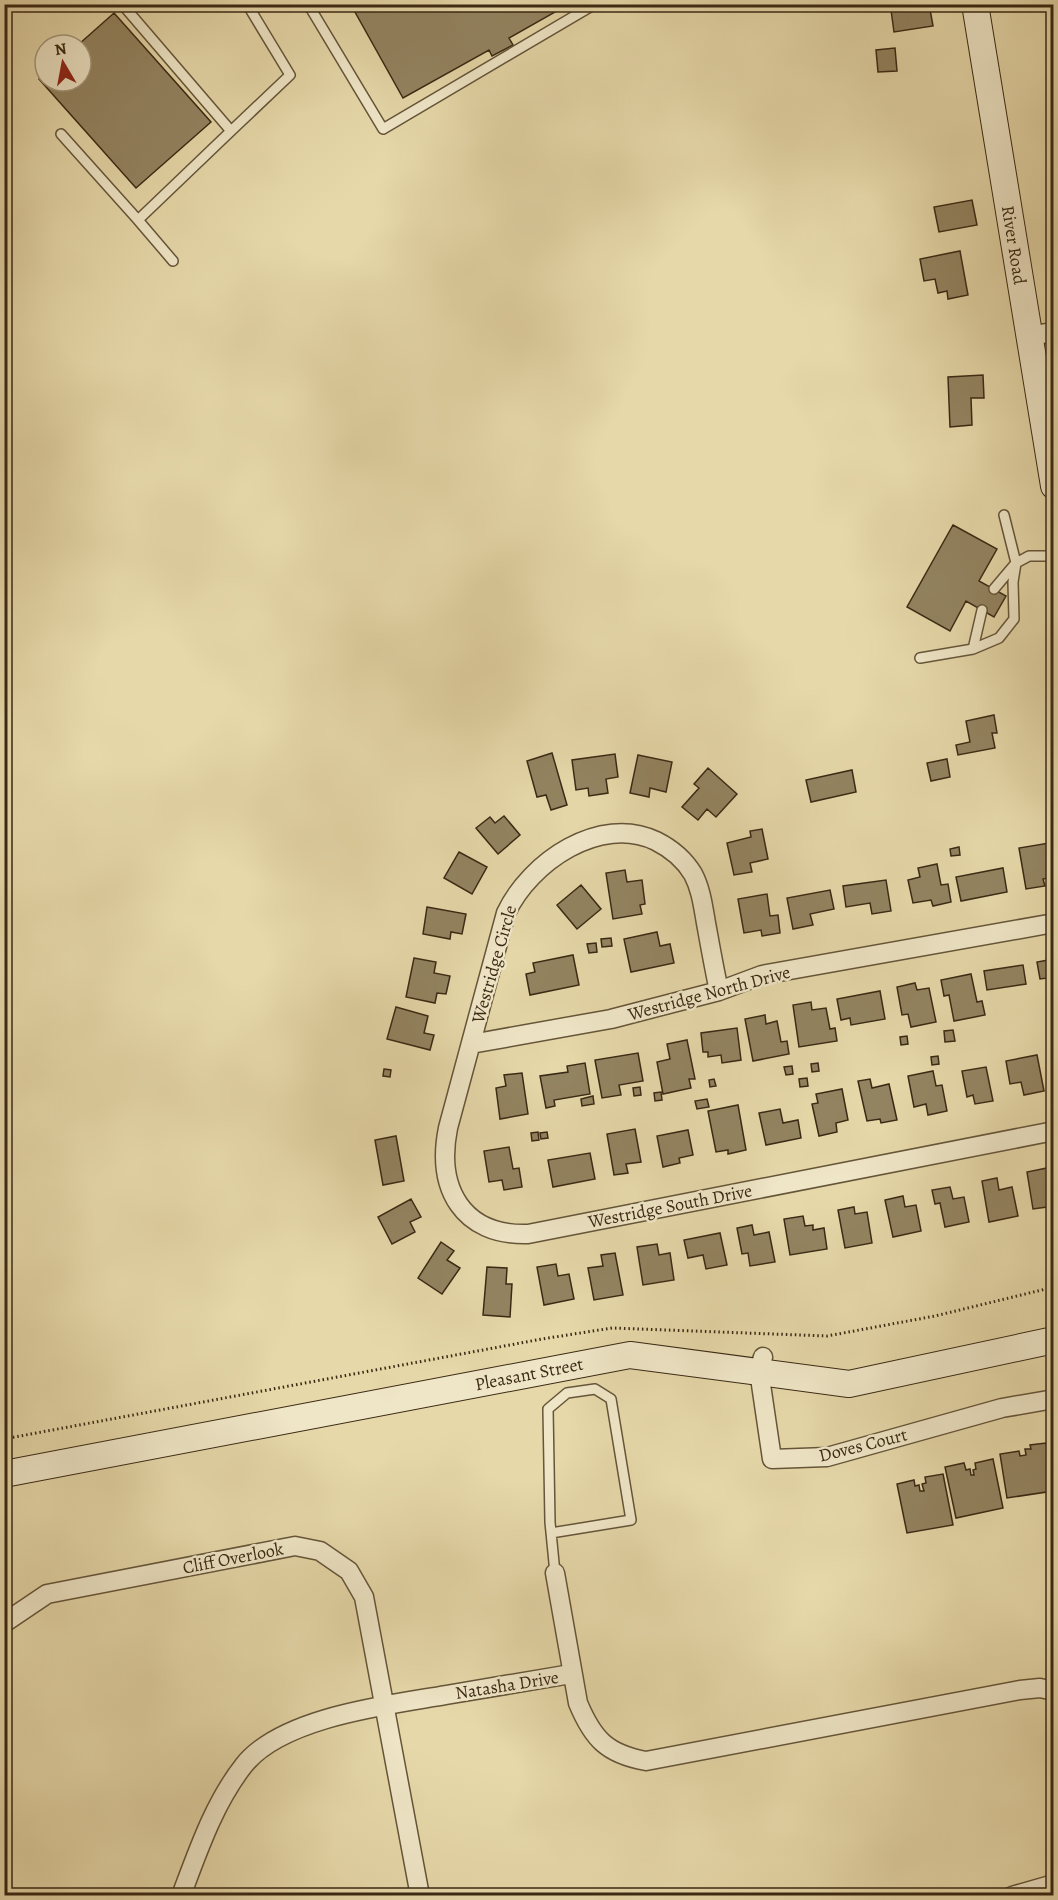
<svg xmlns="http://www.w3.org/2000/svg" width="1058" height="1900" font-family="Alegreya,serif">
  <style>
    .building { fill: #938461; stroke: #3a2914; stroke-width: 1.5 }
    .lines { fill: none; stroke-linecap: round; stroke-linejoin: round }
    .service-casing { stroke: #655539; stroke-width: 12 }
    .minor-casing { stroke: #655539; stroke-width: 21 }
    .secondary-casing { stroke: #3a2914; stroke-width: 28 }
    .path { stroke: #3a2914; stroke-width: 3; stroke-dasharray: 1.5 3; stroke-linecap: butt }
    .service { stroke: #efe6c7; stroke-width: 9 }
    .minor { stroke: #efe6c7; stroke-width: 18 }
    .secondary { stroke: #efe6c7; stroke-width: 26 }
    .labels { text-anchor: middle; stroke-width: 5; stroke-linejoin: round; paint-order: stroke }
    .street-label { font-size: 18px; fill: #3a2914; stroke: #efe6c7 }
  </style>
  <rect width="100%" height="100%" fill="#e6d8a9"/>
  <filter id="stains"><feTurbulence type="fractalNoise" baseFrequency=".00333" numOctaves="4"/><feColorMatrix values="0 0 0 0 .2 0 0 0 0 .09 0 0 0 0 .02 0 0 0 .5 -.17"/></filter>
  <radialGradient id="worn" r=".72"><stop offset=".6" stop-color="#630" stop-opacity="0"/><stop offset="1" stop-color="#630" stop-opacity=".3"/></radialGradient>
  <path class="building" d="M369,4H563L564,7L509,38L513,45L492,56L489,50L403,98L355,12Z
    M929,4L933,26L894,32L891,10Z
    M114,13L211,122L136,188L39,79L45,74V81H81V45H78Z
    M895,48L897,71L878,72L876,50Z
    M972,200L977,225L939,232L934,207Z
    M960,251L968,295L948,299L947,291L938,293L935,279L924,281L920,259Z
    M983,375L984,398H971L972,425L950,427L948,377Z
    M953,525L997,549L979,581L1006,596L994,617L966,601L950,631L907,607Z
    M994,715L997,733H992L995,748L958,755L956,745L970,742L966,721Z
    M552,753L567,805L551,810L546,795L537,797L527,761Z
    M615,754L618,777L606,779L608,793L589,796L588,788L576,790L572,760Z
    M638,755L672,762L666,792L650,788L649,797L630,793Z
    M947,759L950,777L931,781L927,763Z
    M708,768L737,794L716,817L707,809L698,820L682,807L699,788L694,784Z
    M852,770L856,792L811,802L806,780Z
    M504,816L520,835L498,854L476,828L490,817L495,823Z
    M762,829L768,859L750,863L752,872L734,875L727,843L751,837L750,831Z
    M1049,843L1054,877L1043,879L1045,886L1026,889L1019,848Z
    M959,847L960,855L951,856L950,849Z
    M459,852L487,867L472,894L444,878Z
    M937,864L941,885L948,884L951,902L933,906L931,900L913,903L908,880L920,877L918,868Z
    M1003,868L1007,892L961,901L956,877Z
    M625,870L627,882L642,880L645,904L640,905L642,914L613,919L606,873Z
    M886,880L891,911L872,914L870,903L846,907L843,886Z
    M581,885L601,909L577,929L557,905Z
    M830,890L834,909L810,914L813,925L793,929L787,898Z
    M767,894L770,916L778,915L780,933L762,936L761,930L744,933L738,899Z
    M427,907L466,914L462,934L451,932L450,939L423,934Z
    M657,932L660,946L670,944L674,963L631,972L624,939Z
    M611,938L612,946L602,947L601,939Z
    M596,943L597,952L589,953L587,944Z
    M573,955L579,985L530,995L526,974L535,972L533,963Z
    M414,958L436,962L434,973L450,976L446,994L437,993L435,1003L406,997Z
    M1054,959V1000L1051,1001L1047,978L1040,979L1037,962Z
    M1023,965L1026,984L987,990L984,971Z
    M971,974L977,1002L982,1001L985,1015L954,1021L949,995L944,996L941,980Z
    M915,983L917,990L929,988L936,1022L911,1027L908,1014L902,1015L897,987Z
    M880,991L885,1019L851,1025L850,1018L841,1020L837,999Z
    M811,1002L812,1010L826,1008L830,1029L835,1028L837,1041L799,1047L793,1005Z
    M396,1007L428,1016L424,1033L434,1035L430,1050L387,1039Z
    M765,1015L766,1024L777,1021L781,1042L787,1041L789,1054L753,1061L745,1019Z
    M737,1028L741,1060L722,1063L721,1055L708,1057V1052H703L701,1033Z
    M953,1030L955,1041L945,1042L944,1031Z
    M907,1036L908,1044L901,1045L900,1037Z
    M687,1040L695,1079H689L691,1088L663,1094L657,1062L670,1059L667,1044Z
    M638,1053L643,1081L619,1085L621,1095L602,1098L595,1060Z
    M1037,1055L1044,1091L1024,1095L1021,1082L1010,1084L1006,1061Z
    M938,1056L939,1064L932,1065L931,1057Z
    M585,1063L590,1094L554,1100L555,1106L546,1108L540,1076L568,1072L567,1066Z
    M818,1063L819,1071L812,1072L811,1064Z
    M792,1066L793,1074L786,1075L784,1067Z
    M986,1067L993,1101L975,1104L973,1095L967,1097L962,1071Z
    M384,1069L391,1070L390,1077L383,1076Z
    M933,1071L936,1086L942,1085L947,1111L928,1115L926,1104L914,1107L908,1076Z
    M522,1073L528,1114L500,1119L496,1088L506,1086L504,1075Z
    M807,1078L808,1086L800,1087L799,1079Z
    M714,1079L716,1086L710,1087L709,1080Z
    M870,1079L872,1088L889,1084L897,1120L881,1123L880,1119L867,1121L858,1081Z
    M640,1087L641,1095L634,1096L633,1088Z
    M842,1089L848,1120L836,1123L837,1132L819,1136L812,1104L818,1103L816,1094Z
    M661,1092L662,1100L655,1101L654,1093Z
    M593,1096L594,1104L582,1106L581,1099Z
    M707,1099L709,1107L697,1109L695,1101Z
    M738,1105L746,1150L728,1154V1150L716,1152L708,1111Z
    M780,1109L783,1123L798,1120L801,1138L766,1145L759,1113Z
    M635,1129L641,1162L626,1164L628,1173L614,1175L607,1134Z
    M688,1130L693,1155L679,1158L680,1163L663,1167L657,1136Z
    M538,1132L539,1140L532,1141L531,1133Z
    M547,1132L548,1138L541,1139L540,1133Z
    M396,1136L404,1181L383,1185L375,1140Z
    M509,1147L513,1169L519,1168L522,1187L504,1190L502,1180L489,1182L484,1151Z
    M590,1153L595,1179L553,1187L548,1160Z
    M1047,1168L1049,1180L1054,1179V1206L1033,1209L1027,1172Z
    M997,1178L999,1190L1012,1187L1018,1216L989,1222L982,1181Z
    M950,1187L953,1199L964,1197L969,1222L945,1227L940,1203L935,1204L932,1190Z
    M903,1196L905,1207L916,1205L921,1231L893,1237L885,1200Z
    M411,1199L421,1217L410,1222L415,1232L392,1244L378,1217Z
    M854,1207L855,1214L867,1212L872,1243L845,1248L838,1210Z
    M803,1216L805,1226L813,1225V1230L824,1228L827,1249L790,1255L784,1219Z
    M752,1225L754,1235L769,1232L775,1262L750,1266L748,1253L742,1254L737,1228Z
    M720,1233L727,1265L706,1269L703,1255L688,1258L684,1240Z
    M441,1242L454,1251L447,1260L460,1268L442,1294L418,1278Z
    M657,1244L659,1255L670,1253L674,1280L643,1285L637,1247Z
    M615,1253L623,1295L594,1300L588,1268L603,1266L601,1255Z
    M556,1264L558,1276L569,1274L574,1299L544,1305L537,1267Z
    M487,1267L507,1268L506,1284H512L510,1317L483,1315Z
    M1046,1443L1053,1491L1007,1498L1000,1454L1019,1451L1020,1456L1026,1455L1025,1449H1031L1030,1445Z
    M993,1459L1003,1508L956,1518L945,1467L964,1463L966,1470L970,1469L971,1475H974L973,1470L976,1469L975,1463Z
    M943,1474L953,1525L907,1533L897,1484L914,1480L915,1486L919,1485L920,1491H924L922,1484L926,1483L925,1477Z"/>
  <g class="lines">
    <g class="service-casing">
      <path id="service" d="M122,4L231,131L138,220L173,261
        M308,4L383,129L595,4
        M231,131L290,75L247,4
        M61,134L138,220
        M994,589L1016,563L1004,515
        M973,649L982,610
        M920,658L973,649L999,638L1014,619L1013,582L1016,563L1029,556H1054
        M551,1533L631,1520L611,1399L595,1389L567,1393L548,1409L550,1522L555,1573"/>
    </g>
    <g class="minor-casing">
      <path id="minor" d="M1028,336L1054,332
        M719,991C714,968 710,945 706,923C703,906 701,889 693,874C684,859 672,849 656,841C600,814 530,862 506,913L448,1128C436,1188 462,1236 528,1234L1054,1131
        M471,1044L611,1019L719,991L762,975L1054,923
        M763,1357L759,1371L772,1459L827,1457L1002,1408L1054,1399
        M555,1573L578,1703C593,1739 607,1754 646,1761L1020,1690L1040,1688L1054,1691
        M4,1623L47,1594L295,1546L320,1551L349,1571L364,1597L420,1896
        M181,1896C198,1851 214,1803 244,1765C282,1717 388,1705 446,1695C488,1688 530,1681 571,1674
        M1012,1896L1054,1884"/>
    </g>
    <g class="secondary-casing">
      <path id="secondary" d="M975,4L1054,486
        M4,1474L630,1355L849,1384L1054,1340"/>
    </g>
    <path class="path" d="M4,1439L542,1339L612,1328L827,1336L935,1316L1054,1287"/>
    <use href="#service" class="service"/>
    <use href="#minor" class="minor"/>
    <use href="#secondary" class="secondary"/>
  </g>
  <g class="labels">
    <g class="street-label">
      <text transform="translate(1014 245) rotate(81)" y="6">River Road</text>
      <text transform="translate(494 964) rotate(-74)" y="6">Westridge Circle</text>
      <text transform="translate(709 993) rotate(-15)" y="6">Westridge North Drive</text>
      <text transform="translate(670 1206) rotate(-11)" y="6">Westridge South Drive</text>
      <text transform="translate(529 1374) rotate(-11)" y="6">Pleasant Street</text>
      <text transform="translate(863 1445) rotate(-14)" y="6">Doves Court</text>
      <text transform="translate(233 1558) rotate(-11)" y="6">Cliff Overlook</text>
      <text transform="translate(507 1685) rotate(-9)" y="6">Natasha Drive</text>
    </g>
  </g>
  <rect width="1058" height="1900" fill="none" stroke="#e6d8a9" stroke-width="24"/>
  <rect x="6" y="6" width="1046" height="1888" fill="none" stroke="#3a2914" stroke-width="3"/>
  <rect x="12" y="12" width="1034" height="1876" fill="none" stroke="#3a2914" stroke-width="1.5"/>
  <g transform="translate(63 63) rotate(350)"><circle r="28" fill="#efe6c7" stroke="#a79a7f" stroke-width="1.5"/>
  <path d="M0-4.5L10 22L0 15L-10 22Z" fill="#8f2418"/>
  <text y="-9" font-size="16" font-weight="bold" text-anchor="middle" fill="#3a2914">N</text>
  </g>
  <rect width="100%" height="100%" filter="url(#stains)"/>
  <rect width="100%" height="100%" fill="url(#worn)"/>
</svg>
